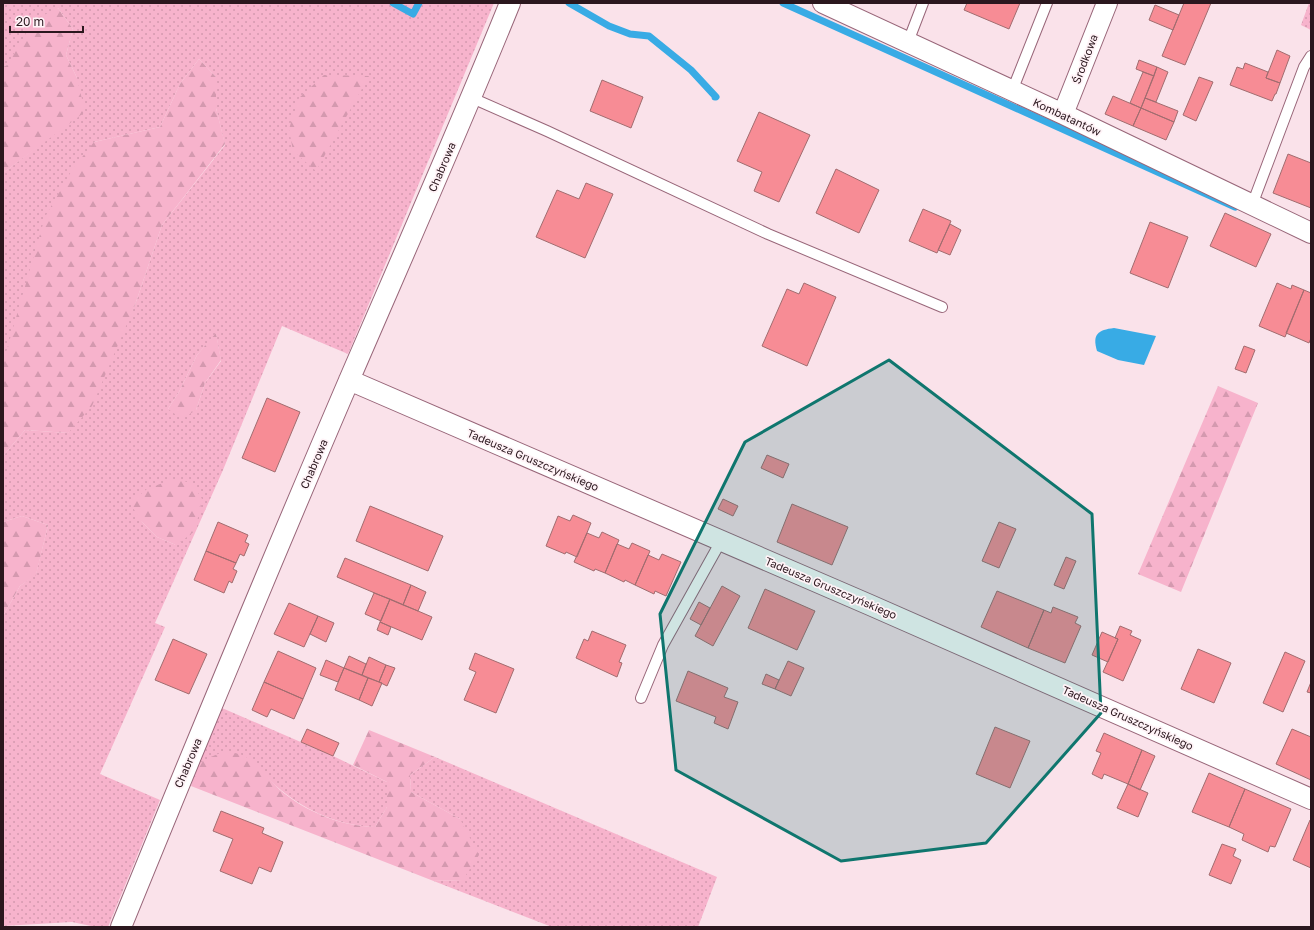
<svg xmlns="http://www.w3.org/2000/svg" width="1314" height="930" font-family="'Golos Text',sans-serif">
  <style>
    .grass { fill: url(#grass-dots); fill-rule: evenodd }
    .forest { fill: url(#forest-firs) }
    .water { fill: #38abe5 }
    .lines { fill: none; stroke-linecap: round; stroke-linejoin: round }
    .stream { stroke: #38abe5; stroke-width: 7 }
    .building { fill: #f78c95; stroke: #a16c6f }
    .service-casing { stroke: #986679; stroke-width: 12 }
    .minor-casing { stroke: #986679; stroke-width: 22 }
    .service { stroke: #fff; stroke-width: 10 }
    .minor { stroke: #fff; stroke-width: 20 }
    .marked { fill: #0f766e; fill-opacity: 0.2; stroke: #0f766e; stroke-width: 3; stroke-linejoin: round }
    .labels { text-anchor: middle; stroke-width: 3.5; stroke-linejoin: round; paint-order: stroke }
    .street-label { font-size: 11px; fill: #2b171e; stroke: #fff3f7 }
  </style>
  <defs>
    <pattern id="grass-dots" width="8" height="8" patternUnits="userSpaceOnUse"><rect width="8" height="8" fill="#f7b3cc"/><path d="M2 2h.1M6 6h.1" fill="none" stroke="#d499af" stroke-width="1.8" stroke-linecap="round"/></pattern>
    <pattern id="forest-firs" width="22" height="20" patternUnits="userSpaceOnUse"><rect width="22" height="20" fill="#f7b3cc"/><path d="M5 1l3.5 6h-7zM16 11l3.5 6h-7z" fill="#d499af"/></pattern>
  </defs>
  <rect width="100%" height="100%" fill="#fae2ea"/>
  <path class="grass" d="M3,3H494L348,354L282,326L223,470L155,623L165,627L100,774L160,800L108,927H96L72,922L3,926V616L20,586L36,574L48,525L22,516L3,522V456L25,430L68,433L135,305L162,225L225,145L216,108V77L199,59L180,84L160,127L94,142L3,363V173L37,147L77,78L66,55L73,29L58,8L7,65L3,67ZM216,334L221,361L205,383L196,410L168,409L179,392L197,355ZM141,521L176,545L157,537Z
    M1309,3H1311V30L1301,25Z
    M222,708L333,756L387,782V807L375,827C341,826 308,812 282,791C273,784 265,775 257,767L197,765Z
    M435,757L717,877L698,927H552L431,880L462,881L460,819L411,792L410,775Z"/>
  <path class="forest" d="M58,8L73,29L66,55L77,78L85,112L3,173V67L7,65L34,20Z
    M199,59L216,77V108L225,144L162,225L135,305L92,406L68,433L25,430L3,456V363L45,217L72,170L94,142L160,127L180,84Z
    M324,75L369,76L316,171L293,151L289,129L299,98Z
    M216,333L221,360L205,383L196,410L182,419L168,409L179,392L197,355Z
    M1218,386L1258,403L1181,592L1138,574Z
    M173,479L192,483L202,499L195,531L176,545L157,537L141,521L130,503L147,489Z
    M22,516L48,525L36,575L20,586L3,616V522Z
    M369,730L435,757L410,775L411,792L460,819L479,855L462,881L431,880L191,786L197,765C213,755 224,749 242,755C255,760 270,781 280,790C306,812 341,826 375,827L387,807V782L353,765Z"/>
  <path class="water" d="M1114,328L1156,336L1144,365L1118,360L1097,351C1092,334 1098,330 1114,328Z"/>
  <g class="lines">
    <path class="stream" d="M393,3L413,14L419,3
      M569,3L609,26L630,34L649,36L691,70L716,97H715
      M783,3L1235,207"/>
  </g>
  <path class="building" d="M967,3H1020L1009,29L964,10Z
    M1184,3H1211L1185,65L1162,56Z
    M1155,5L1179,15L1173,30L1149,20Z
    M1277,50L1290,56L1280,83L1266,78Z
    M1139,60L1157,67L1154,76L1136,69Z
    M1245,63L1268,72L1266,78L1280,83L1276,94H1275L1272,101L1230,85L1237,67L1243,69Z
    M1157,67L1168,72L1156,102L1145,98Z
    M1143,72L1154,76L1141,108L1130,103Z
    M1199,77L1213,82L1196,121L1183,115Z
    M602,80L643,97L631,128L590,111Z
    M1113,96L1141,108L1133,126L1105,114Z
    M1145,98L1178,111L1174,122L1141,108Z
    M1141,108L1174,122L1166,140L1133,126Z
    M759,112L810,135L779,202L754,191L762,172L737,161Z
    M1288,154L1311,163V208L1273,193Z
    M836,169L879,190L859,233L816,213Z
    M586,183L613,194L585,258L536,237L557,190L579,199Z
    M923,209L951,221L937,253L909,241Z
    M1225,213L1271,234L1256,267L1210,246Z
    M1150,222L1188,237L1168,288L1130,273Z
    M950,224L961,230L950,255L938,250Z
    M804,283L836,297L807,366L762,346L787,289L799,294Z
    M1277,283L1291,289L1292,285L1304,290L1285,337L1259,326Z
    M1304,290L1311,293V338L1309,343L1286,333Z
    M1244,346L1255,350L1246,373L1235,369Z
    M267,398L300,412L275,472L242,458Z
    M767,455L789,464L783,478L761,468Z
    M723,499L738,506L733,516L718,509Z
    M792,504L848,527L832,565L777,542Z
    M370,506L443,536L428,571L356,541Z
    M573,515L591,523L577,557L566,552L565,554L546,546L558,516L570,521Z
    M218,522L248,535L245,542L249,544L244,556L240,554L236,563L206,551Z
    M999,522L1016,529L999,568L982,561Z
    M602,532L619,540L605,573L595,569L594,571L574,562L587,533L599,538Z
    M632,543L650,551L635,585L625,580L624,582L605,573L617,544L629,549Z
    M206,551L236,563L233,569L237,571L232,583L229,581L224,593L194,580Z
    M662,554L681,562L666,596L655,591L654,594L635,585L648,555L659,560Z
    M1066,557L1076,561L1064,589L1054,585Z
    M345,558L411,585L403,605L337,577Z
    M411,585L426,592L418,611L403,605Z
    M722,586L740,596L713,646L695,636Z
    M765,589L815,611L797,650L748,628Z
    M997,591L1044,610L1028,648L981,627Z
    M374,593L390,599L381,621L365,614Z
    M390,599L432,617L422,640L380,622Z
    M699,602L710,608L701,625L690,619Z
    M289,603L318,616L304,647L274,634Z
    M1053,607L1078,617L1075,623L1081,626L1065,663L1028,648L1044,610L1051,613Z
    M318,616L334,623L326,642L310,634Z
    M380,622L391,627L388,635L377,630Z
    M1120,626L1132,631L1130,635L1141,640L1123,681L1103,672L1118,639L1115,638Z
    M592,631L626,645L619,662L622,663L617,677L576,658L584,639L588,641Z
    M1102,632L1118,639L1108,662L1092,655Z
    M173,639L207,654L189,694L155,680Z
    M1198,649L1231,663L1214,703L1181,689Z
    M278,651L316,668L303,699L264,682Z
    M1285,652L1305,661L1283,712L1263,703Z
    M475,653L514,669L496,713L464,700L476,672L469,669Z
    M349,656L366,664L362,675L344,668Z
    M369,657L386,665L379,682L362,675Z
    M326,660L344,668L338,682L320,675Z
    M788,661L804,668L791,696L775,689Z
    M386,665L395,668L387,686L379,682Z
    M344,668L368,678L359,700L335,690Z
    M688,671L728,688L724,697L738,702L728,729L714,723L716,717L676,701Z
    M766,674L779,680L775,689L762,684Z
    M368,678L382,683L372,706L359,700Z
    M264,682L303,699L294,719L271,709L267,717L252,710Z
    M1311,682V693L1307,692Z
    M995,727L1030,741L1010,788L976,774Z
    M307,729L339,743L333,756L301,742Z
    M1292,729L1311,737V780L1276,764Z
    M1104,733L1142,750L1128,784L1104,774L1102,779L1092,774L1101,753L1096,751Z
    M1142,750L1155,756L1140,790L1128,784Z
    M1209,773L1245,789L1229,827L1192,812Z
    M1128,784L1148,793L1138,817L1117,808Z
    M1245,789L1291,809L1275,847L1270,846L1268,852L1242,840L1244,834L1229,827Z
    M221,811L264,828L262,833L283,842L271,872L259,867L252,884L220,871L233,839L213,831Z
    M1310,820L1311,821V868L1293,860Z
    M1222,844L1236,849L1233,856L1241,860L1231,884L1209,875Z"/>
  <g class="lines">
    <g class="service-casing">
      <path id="service" d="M908,42L923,3
        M1012,91L1047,3
        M472,98L547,131L768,234L942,307
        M1252,205L1304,67L1311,56
        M641,698L663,645L721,541"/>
    </g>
    <g class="minor-casing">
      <path id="minor" d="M823,3L1063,114L1311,233
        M1063,114L1107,3
        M349,380L870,605L1311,799
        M121,927C196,743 272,560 350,378C404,253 459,129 510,3"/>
    </g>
    <use href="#service" class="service"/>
    <use href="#minor" class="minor"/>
  </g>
  <path class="marked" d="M889,360L1092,514L1101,713L986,843L841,861L676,770L660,614L745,442Z"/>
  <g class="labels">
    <g class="street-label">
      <text transform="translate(1085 59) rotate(-69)" y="4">Środkowa</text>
      <text transform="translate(1067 117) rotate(25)" y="4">Kombatantów</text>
      <text transform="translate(442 167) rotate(-67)" y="4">Chabrowa</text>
      <text transform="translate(533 460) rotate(23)" y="4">Tadeusza Gruszczyńskiego</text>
      <text transform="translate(314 464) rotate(-67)" y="4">Chabrowa</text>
      <text transform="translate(831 588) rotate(23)" y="4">Tadeusza Gruszczyńskiego</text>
      <text transform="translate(1128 718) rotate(24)" y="4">Tadeusza Gruszczyńskiego</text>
      <text transform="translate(188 763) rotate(-67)" y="4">Chabrowa</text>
    </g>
  </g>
  <rect width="1314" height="930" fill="none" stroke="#2b171e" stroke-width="8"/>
  <path d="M10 26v6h73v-6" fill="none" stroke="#2b171e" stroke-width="2"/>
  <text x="16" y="26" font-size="12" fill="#2b171e" stroke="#fff3f7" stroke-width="3" paint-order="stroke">20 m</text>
</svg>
